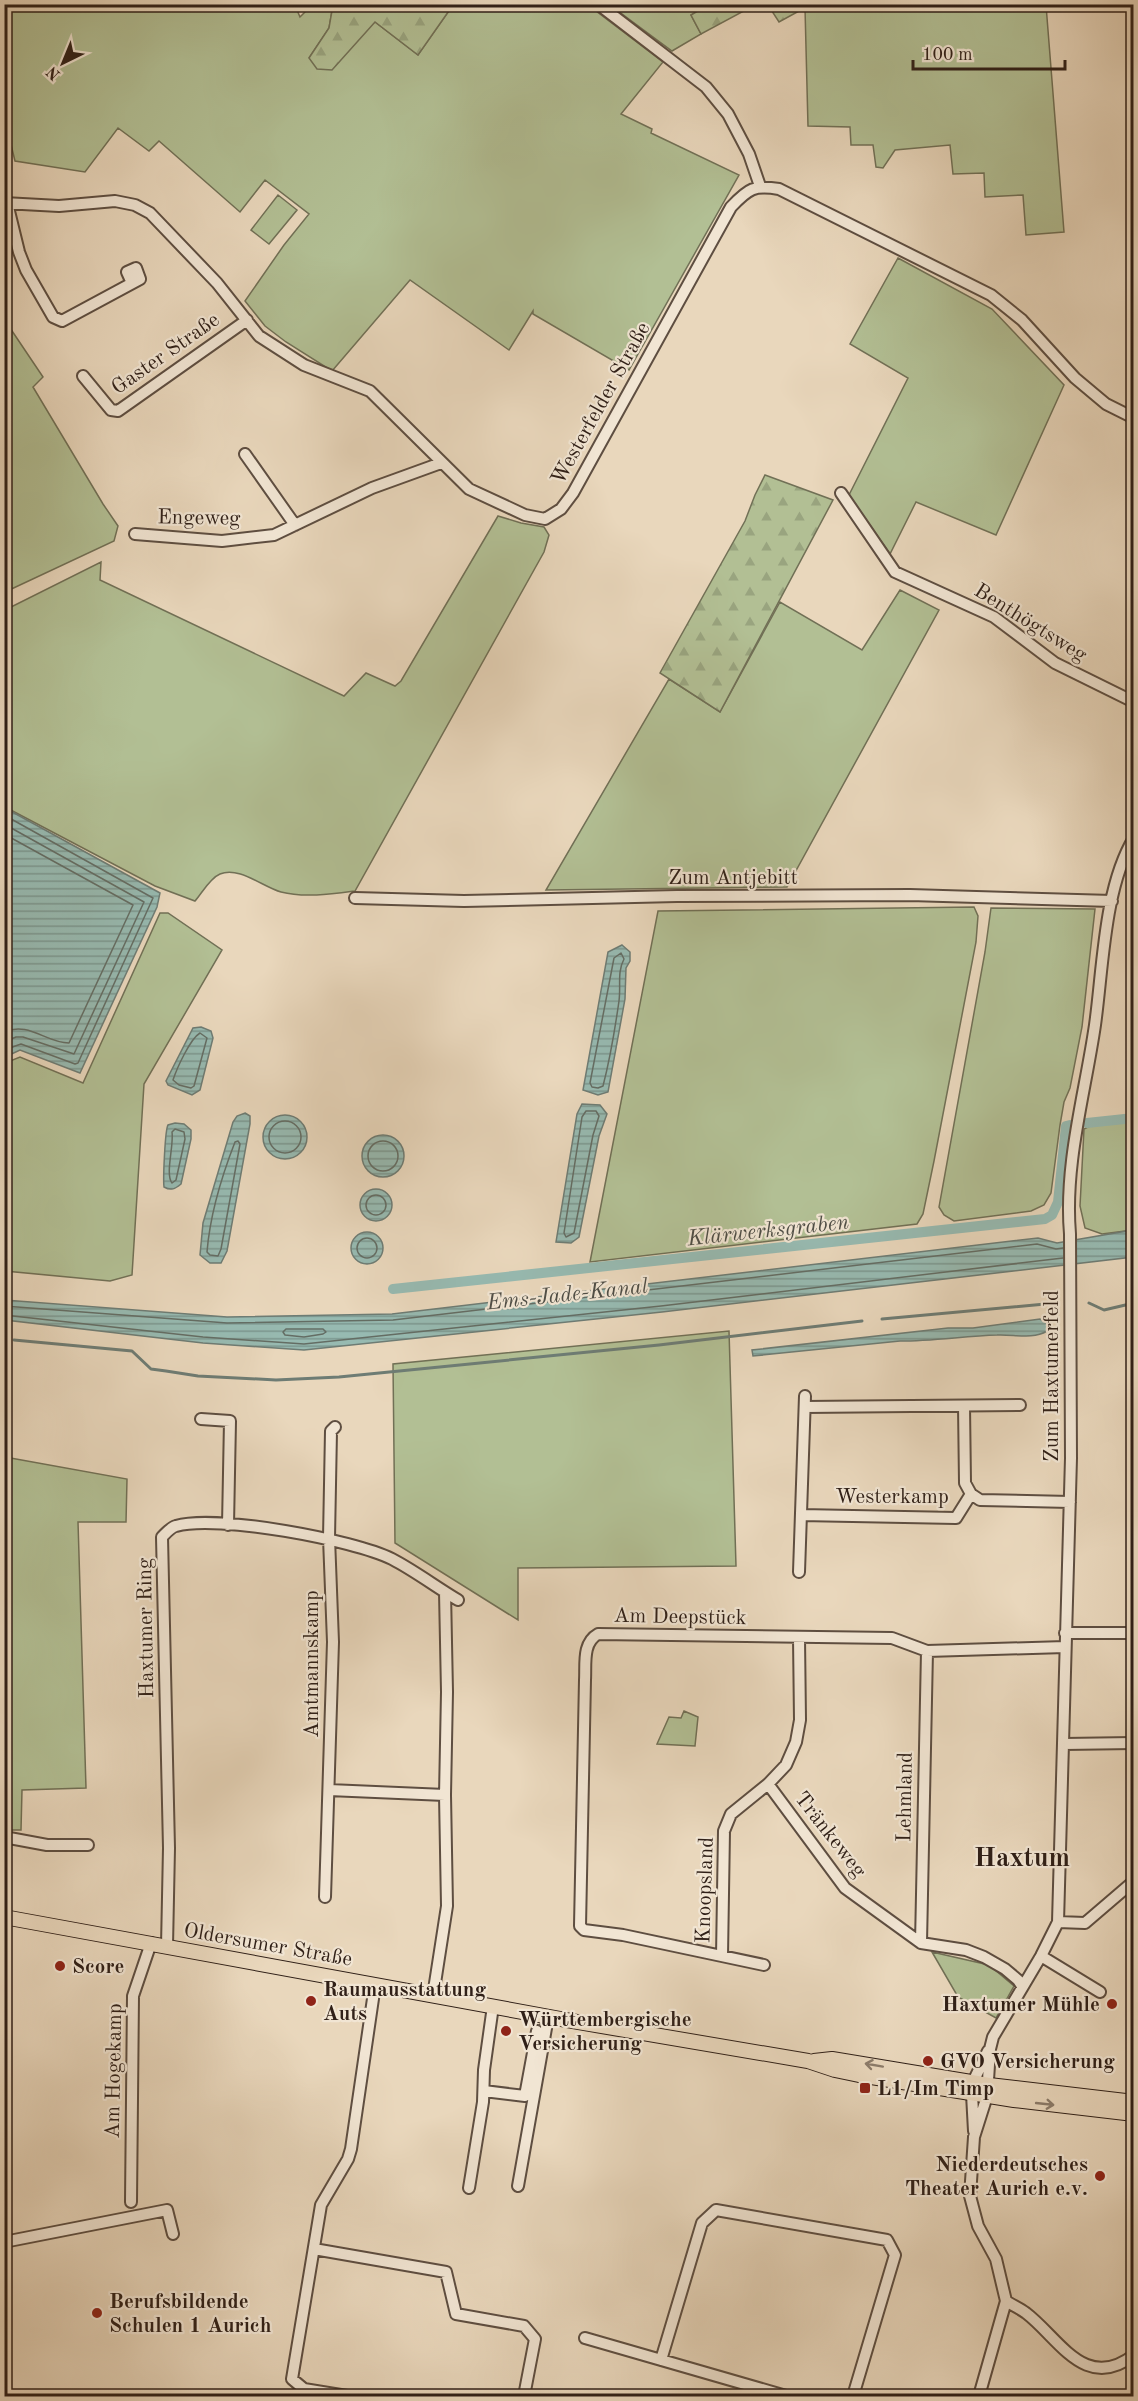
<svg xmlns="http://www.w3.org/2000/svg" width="1138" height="2401" font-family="'Old Standard TT',serif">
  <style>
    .green { fill: #b2bf94; stroke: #717056; stroke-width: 1.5 }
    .forest { fill: url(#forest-firs); stroke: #717056; stroke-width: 1.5 }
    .water { fill: url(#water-rules); stroke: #6e7c74; stroke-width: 1.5 }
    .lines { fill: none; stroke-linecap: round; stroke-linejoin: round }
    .shore { stroke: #646d64; stroke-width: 1.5 }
    .stream { stroke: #6e7c74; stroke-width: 3 }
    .canal { stroke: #97bab1; stroke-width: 10 }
    .minor-casing { stroke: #5e4e41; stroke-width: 14 }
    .major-casing { stroke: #302018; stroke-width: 16 }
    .minor { stroke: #f1e5d3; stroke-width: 10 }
    .major { stroke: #e9d7bc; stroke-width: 14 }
    .oneway { stroke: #8c7c6a }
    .poi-dot { fill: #8f2418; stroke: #f1e5d3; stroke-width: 2 }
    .labels { text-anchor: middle; stroke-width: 4.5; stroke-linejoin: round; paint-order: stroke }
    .street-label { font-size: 21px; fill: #302018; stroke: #f1e5d3 }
    .poi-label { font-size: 21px; font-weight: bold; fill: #302018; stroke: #f1e5d3; text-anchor: start }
    .water-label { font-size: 22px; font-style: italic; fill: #4f4e46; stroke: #f1e5d3 }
    .district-label { font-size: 27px; font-weight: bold; fill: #302018; stroke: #f1e5d3 }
  </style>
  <defs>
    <pattern id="forest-firs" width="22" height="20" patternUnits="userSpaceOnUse" patternTransform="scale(1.5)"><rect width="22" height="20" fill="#b2bf94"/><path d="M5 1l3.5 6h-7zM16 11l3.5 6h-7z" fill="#99a47f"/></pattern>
    <pattern id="water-rules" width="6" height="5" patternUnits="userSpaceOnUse" patternTransform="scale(1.5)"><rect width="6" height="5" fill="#97bab1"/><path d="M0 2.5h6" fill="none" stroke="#7c978f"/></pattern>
  </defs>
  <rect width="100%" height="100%" fill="#e9d7bc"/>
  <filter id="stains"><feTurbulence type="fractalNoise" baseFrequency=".00333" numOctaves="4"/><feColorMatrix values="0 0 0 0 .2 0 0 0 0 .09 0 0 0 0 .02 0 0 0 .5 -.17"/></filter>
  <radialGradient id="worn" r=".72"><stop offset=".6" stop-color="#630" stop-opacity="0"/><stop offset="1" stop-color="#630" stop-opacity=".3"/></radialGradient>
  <path class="green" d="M10,4H300L297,10L300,17L312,5H333L329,28L309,58L375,22L418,55L453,5H588L663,62L621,114L652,129L651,133L739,175L629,370L533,314V311L509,350L410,280L332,371L286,342L265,326L245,301L284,245L309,214L265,180L240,212L159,141L149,151L118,128L85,172L15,161L5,120L4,11Z
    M810,4L1046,5L1064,232L1026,235L1023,195L985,197L984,173L953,174L950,145L895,150L883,168L876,167L873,145H851L850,127L808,126L805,8Z
    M610,5H708L691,15L701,34L672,51Z
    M278,195L297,210L269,244L251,230Z
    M898,258L992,309L1064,385L996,535L916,502L890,554L849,495L908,378L850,344Z
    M4,319L43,377L33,387L103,504L118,526L114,541L5,592Z
    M498,516L521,523L544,527L549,535L544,552L355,891C332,894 304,898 281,892C263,887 239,866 220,874C210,878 202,893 195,901L155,886L5,807V610L101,562L100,580L344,696L366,673L395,686L401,681Z
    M900,590L939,610L787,887L546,890L669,679L720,712L780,602L862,650Z
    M974,907L978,916L976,942L934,1161L923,1214L917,1224L590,1262L658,911Z
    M991,908L1095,909L1082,1027L1070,1088L1064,1102L1060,1125L1051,1193L1044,1205L1031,1211L954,1221L944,1215L939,1207L985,952Z
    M160,913H168L222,950L144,1084L132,1275L110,1281L5,1271V1063L20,1057L83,1083Z
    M1133,1121V1230L1102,1234L1085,1228L1080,1206L1084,1129L1090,1126Z
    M729,1331L736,1566L518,1568V1620L395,1543L393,1364Z
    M5,1457L127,1479L126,1522H78L86,1788L22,1790L21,1830H4Z
    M684,1711L698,1717L695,1746L657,1744L669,1717L681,1718Z
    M932,1952L989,1965L1014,1986L996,2018L958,1997Z"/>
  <path class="forest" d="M333,5V4L453,5L418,55L375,22L332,70L317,69L309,58L329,28Z
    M708,5V4L755,5L701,34L691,15Z
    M768,5H810L779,22Z
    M765,475L833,500L720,712L660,673L745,521L755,495Z"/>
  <path class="water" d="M5,808L160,893L157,907L80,1073L20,1050L5,1057Z
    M622,945L630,952V961L626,968L625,999L608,1092L598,1095L583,1090L608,952Z
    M201,1027L211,1031L213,1038L200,1090L192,1095L168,1085L166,1081L193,1028Z
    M582,1104L600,1105L607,1114L599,1136L579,1237L571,1243L556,1242L577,1114Z
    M245,1113L250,1116V1124L227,1251L221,1263H210L200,1255L203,1223L233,1122L237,1116Z
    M263 1137a22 22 0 1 1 44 0a22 22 0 1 1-44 0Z
    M175,1123L184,1124L191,1130V1139L181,1184C175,1189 171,1191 164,1187C163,1179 165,1130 168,1125Z
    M362 1156a21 21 0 1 1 42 0a21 21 0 1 1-42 0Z
    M360 1205a16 16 0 1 1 32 0a16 16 0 1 1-32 0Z
    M1133,1230V1257L662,1312L304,1350L203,1343L5,1320V1300L227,1317L392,1314L1038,1238L1057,1243Z
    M351 1248a16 16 0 1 1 32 0a16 16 0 1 1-32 0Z
    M1040,1319L1048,1324L1047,1331C1032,1340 1014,1334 997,1335C965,1336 933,1341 900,1341L753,1356L752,1350L948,1328H973Z"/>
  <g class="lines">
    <path class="shore" d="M4,815L153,898L78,1063L75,1064L21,1044L4,1050
      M4,824L144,902L74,1054L23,1037H16L4,1042
      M4,834L133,905L69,1043C46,1043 29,1021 4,1032
      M621,953L624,959C617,972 621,986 619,1001C615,1029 610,1059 603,1086L598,1088L592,1087L590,1083L614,958Z
      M200,1033L207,1038L194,1086L191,1088L179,1085L173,1080C177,1068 190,1039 200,1033Z
      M586,1111H596L599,1116L593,1135L574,1233L566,1237L564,1233L582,1117Z
      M269 1137a16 16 0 1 1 32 0a16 16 0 1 1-32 0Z
      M175,1129L184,1132L185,1139L176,1180L172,1183C165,1174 174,1146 172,1132Z
      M368 1156a15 15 0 1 1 30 0a15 15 0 1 1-30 0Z
      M238,1141L240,1144L221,1249L218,1256L210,1255L207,1252C210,1214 221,1178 235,1142Z
      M366 1205a10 10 0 1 1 20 0a10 10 0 1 1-20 0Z
      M357 1248a10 10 0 1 1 20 0a10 10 0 1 1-20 0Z
      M4,1306L227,1323L393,1320L1037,1244L1056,1249L1063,1248
      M4,1315L203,1337L304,1344L661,1306L1063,1258
      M286,1329H323L326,1332L323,1334L304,1337L285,1335L283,1332Z"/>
    <path class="stream" d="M1089,1303L1104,1310L1134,1303
      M882,1319L1056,1303
      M14,1340L132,1351L151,1369L166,1371L198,1376L276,1380L339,1377L659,1345L862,1321"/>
    <path class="canal" d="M1087,1123L1134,1118
      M393,1289L1045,1219L1052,1215L1058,1202L1066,1126L1070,1125"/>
    <g class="minor-casing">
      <path id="minor" d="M598,4L706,87L728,114L749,154L760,186
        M4,203L59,206L115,201L135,205L150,213L217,283L259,336L304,365L370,391L469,489L525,515L545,519L561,509L573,493L731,207C749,188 754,185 779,189L991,295L1022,320L1075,378L1106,404L1134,418
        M7,203L19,252L26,270L53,317L62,321L140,279L136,268L127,272L132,283
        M83,376L111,410L118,411L247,320
        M245,454L295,525
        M841,493L895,572L994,617L1055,663L1134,702
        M135,534L222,541L274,535L372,488L441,463
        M355,898L464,901L677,896L910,895L1112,901
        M964,1406L965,1483L971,1494L980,1500L1070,1502
        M805,1407L1020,1405
        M201,1419L230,1421L228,1525
        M801,1515L956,1518L971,1494
        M799,1572L805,1396
        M1065,1633H1134
        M1064,1744L1134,1743
        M768,1784L845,1888L921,1943L966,1950L984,1957L1005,1969L1018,1980L1022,1986
        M329,1790L445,1795
        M4,1837L47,1845H88
        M325,1897L333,1642L329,1538L331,1431L335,1427
        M1058,1922L1085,1923L1134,1881
        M921,1943L927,1651
        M167,1946L169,1848L162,1537C166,1533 171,1527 176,1526C216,1514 354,1540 392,1559C415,1571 436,1587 458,1600
        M722,1956L724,1831L731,1814L768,1784L786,1765L796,1742L800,1720L799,1638
        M1041,1956L1100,1992
        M764,1965L623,1935L584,1930L580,1926L585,1680C586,1664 582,1643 598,1634L892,1638L927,1651L1065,1647
        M433,1996L447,1906L445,1795L447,1692L445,1592
        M484,2091L525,2096L537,2031
        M974,2131L972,2094L973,2082L988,2051
        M518,2186L548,2017
        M469,2188L483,2102L484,2070L493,2006
        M131,2202L133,1996L151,1943
        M4,2242L167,2210L173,2234
        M314,2249L446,2272L456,2314L524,2326L535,2339L524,2396
        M1006,2301C1012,2305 1019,2308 1026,2313C1059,2338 1085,2393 1134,2355
        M585,2338L786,2396
        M661,2360L702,2223L716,2210L887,2240L895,2255L853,2396
        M347,2396L304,2389L292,2379L321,2205L348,2159L351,2149L375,1985
        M979,2396L1006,2301L996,2259L978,2226L970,2196L974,2137L987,2096L990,2049L993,2037L1041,1956L1058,1922L1071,1458L1070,1234C1064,1164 1085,1094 1095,1025C1103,968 1104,887 1134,838"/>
    </g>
    <g class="major-casing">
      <path id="major" d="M4,1917L566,2020L808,2061L835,2070L859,2075L1014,2100L1134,2114
        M814,2061L832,2059L989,2085L1134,2102"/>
    </g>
    <use href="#minor" class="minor"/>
    <use href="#major" class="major"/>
  </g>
  <defs><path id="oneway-shaft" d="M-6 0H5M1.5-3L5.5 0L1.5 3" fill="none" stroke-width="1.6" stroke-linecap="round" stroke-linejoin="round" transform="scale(1.5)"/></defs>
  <g class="oneway">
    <use href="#oneway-shaft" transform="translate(874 2065) rotate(-170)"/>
    <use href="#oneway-shaft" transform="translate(1045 2104) rotate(6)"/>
  </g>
  <g class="poi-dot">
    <circle cx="60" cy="1966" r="6"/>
    <circle cx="311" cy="2001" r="6"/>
    <circle cx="1112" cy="2004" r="6"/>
    <circle cx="506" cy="2031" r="6"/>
    <circle cx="928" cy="2061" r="6"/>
    <rect x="859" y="2082" width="12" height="12" rx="3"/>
    <circle cx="1100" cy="2176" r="6"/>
    <circle cx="97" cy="2313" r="6"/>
  </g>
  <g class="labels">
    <g class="street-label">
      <text transform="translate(165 353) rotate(-35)" y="7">Gaster Straße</text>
      <text transform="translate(600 403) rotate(-61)" y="7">Westerfelder Straße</text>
      <text transform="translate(199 517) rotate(1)" y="7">Engeweg</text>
      <text transform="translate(1031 622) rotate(32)" y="7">Benthögtsweg</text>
      <text x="733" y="884">Zum Antjebitt</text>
      <text transform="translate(1051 1376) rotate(-90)" y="7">Zum Haxtumerfeld</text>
      <text x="892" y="1503">Westerkamp</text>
      <text transform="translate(680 1616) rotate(1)" y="7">Am Deepstück</text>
      <text transform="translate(145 1628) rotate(-91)" y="7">Haxtumer Ring</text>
      <text transform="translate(311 1664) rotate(-90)" y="7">Amtmannskamp</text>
      <text transform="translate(904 1797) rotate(-89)" y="7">Lehmland</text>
      <text transform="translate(831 1834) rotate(52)" y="7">Tränkeweg</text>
      <text transform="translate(704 1890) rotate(-88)" y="7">Knoopsland</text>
      <text transform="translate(268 1944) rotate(10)" y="7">Oldersumer Straße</text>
      <text transform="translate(113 2071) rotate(-89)" y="7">Am Hogekamp</text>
    </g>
    <g class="poi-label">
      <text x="72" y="1973">Score</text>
      <text x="323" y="1996">Raumausstattung<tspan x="323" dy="24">Auts</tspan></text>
      <text x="1100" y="2011" text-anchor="end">Haxtumer Mühle</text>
      <text x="518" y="2026">Württembergische<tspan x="518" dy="24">Versicherung</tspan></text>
      <text x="940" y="2068">GVO Versicherung</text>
      <text x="877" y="2095">L1/Im Timp</text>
      <text x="1088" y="2171" text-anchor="end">Niederdeutsches<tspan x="1088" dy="24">Theater Aurich e.v.</tspan></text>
      <text x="109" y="2308">Berufsbildende<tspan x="109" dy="24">Schulen 1 Aurich</tspan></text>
    </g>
    <g class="water-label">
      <text transform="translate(768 1229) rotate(-6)" y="8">Klärwerksgraben</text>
      <text transform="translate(567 1293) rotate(-6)" y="8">Ems-Jade-Kanal</text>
    </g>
    <g class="district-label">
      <text x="1022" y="1866">Haxtum</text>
    </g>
  </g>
  <rect width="1138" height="2401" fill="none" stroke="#e9d7bc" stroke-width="24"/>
  <rect x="6" y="6" width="1126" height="2389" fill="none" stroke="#302018" stroke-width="3"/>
  <rect x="12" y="12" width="1114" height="2377" fill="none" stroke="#302018" stroke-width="1.5"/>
  <g transform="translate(63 63) rotate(223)" stroke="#f1e5d3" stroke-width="4.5" paint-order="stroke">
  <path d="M0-4.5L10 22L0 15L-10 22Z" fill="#302018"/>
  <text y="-9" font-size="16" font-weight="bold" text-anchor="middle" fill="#302018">N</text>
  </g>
  <path d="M913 60v9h152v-9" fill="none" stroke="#302018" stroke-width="3"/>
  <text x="922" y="60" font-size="18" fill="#302018" stroke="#f1e5d3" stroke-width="4.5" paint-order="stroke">100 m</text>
  <rect width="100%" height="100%" filter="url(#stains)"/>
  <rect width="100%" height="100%" fill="url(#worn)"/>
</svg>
